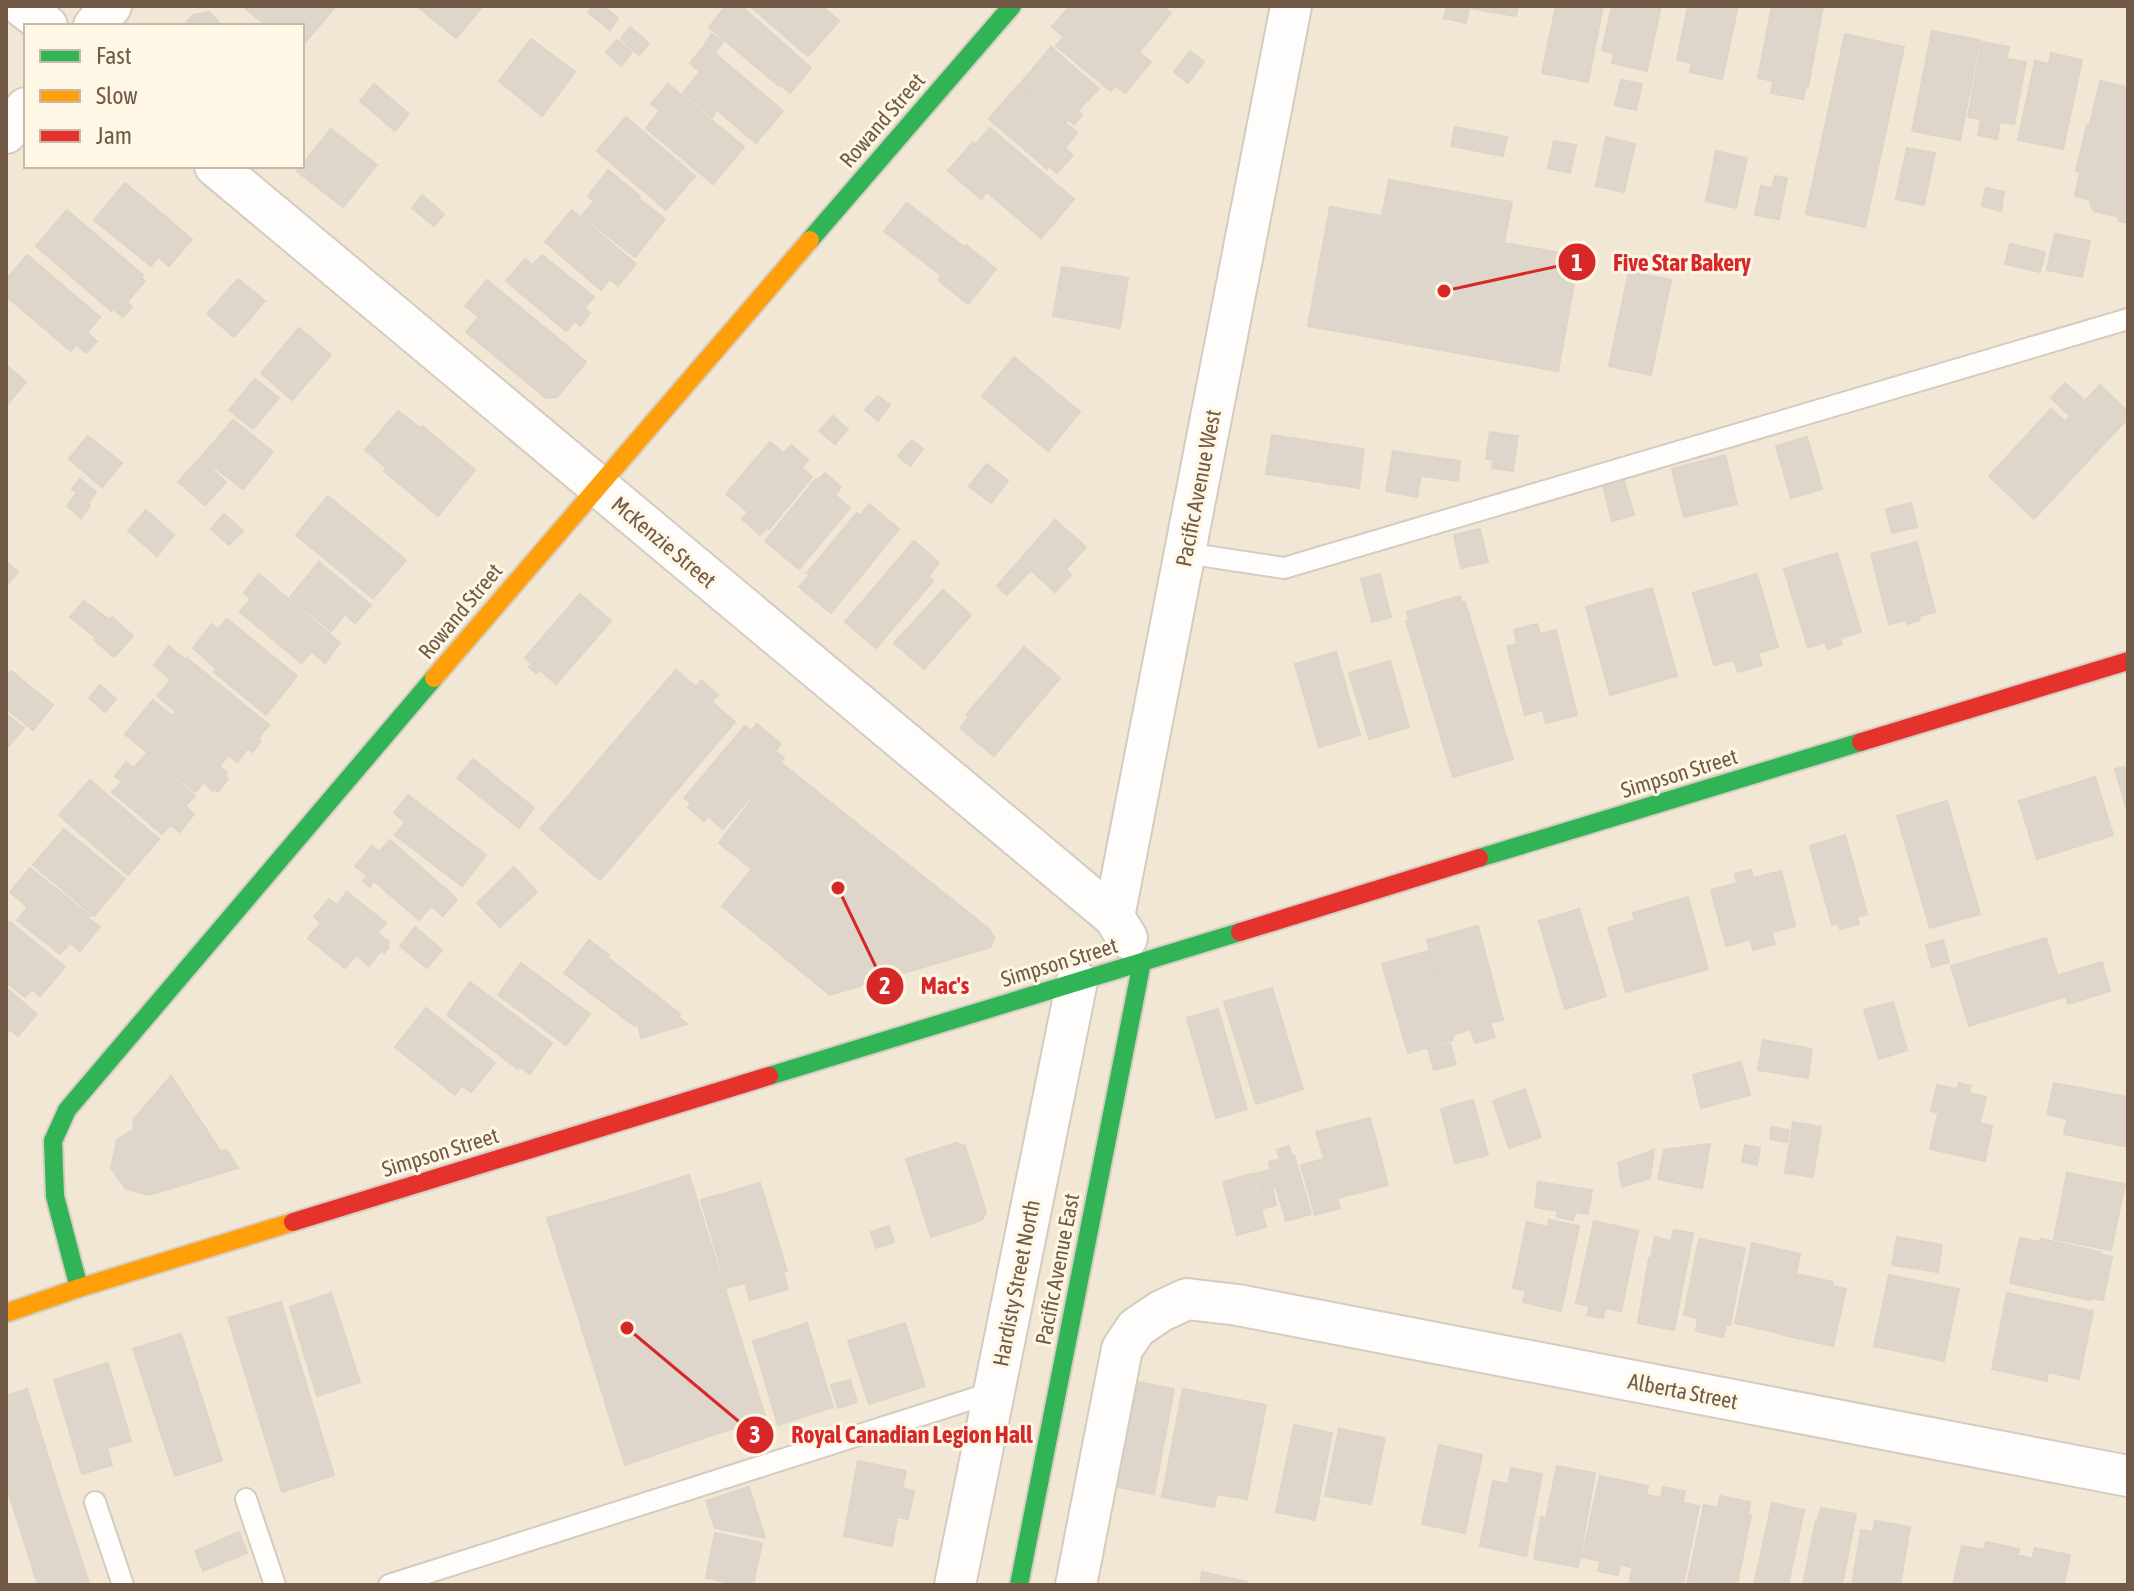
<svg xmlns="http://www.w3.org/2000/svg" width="2134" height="1591" font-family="'Asap Condensed',sans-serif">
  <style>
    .residential { fill: #f2e7d5; fill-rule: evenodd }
    .building { fill: #dfd6cb; stroke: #ded4c8; stroke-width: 2 }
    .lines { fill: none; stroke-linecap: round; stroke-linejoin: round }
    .lane-casing { stroke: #d4cbc1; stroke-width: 24 }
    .street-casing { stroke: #d4cbc1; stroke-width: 44 }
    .fast-casing { stroke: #d6cdc2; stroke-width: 22 }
    .slow-casing { stroke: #d6cdc2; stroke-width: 22 }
    .jam-casing { stroke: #d6cdc2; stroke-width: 22 }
    .lane { stroke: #fefdfb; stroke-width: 20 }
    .street { stroke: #fefdfb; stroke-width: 40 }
    .fast { stroke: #30b455; stroke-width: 18 }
    .slow { stroke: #ff9f0a; stroke-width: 18 }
    .jam { stroke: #e5322d; stroke-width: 18 }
    .labels { text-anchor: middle; stroke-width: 6; stroke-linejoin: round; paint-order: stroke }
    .street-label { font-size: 22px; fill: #725a47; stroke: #fff7e6 }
    .leader { fill: none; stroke: #d62828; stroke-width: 3 }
    .callout-dot { fill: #d62828; stroke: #fff7e6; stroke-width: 3 }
    .mark-label { font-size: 24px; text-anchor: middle; font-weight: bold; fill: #fff }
    .callout-label { font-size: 24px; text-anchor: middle; font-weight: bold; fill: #d62828; stroke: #fff7e6; stroke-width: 6; stroke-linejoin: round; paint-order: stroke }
  </style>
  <rect width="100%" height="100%" fill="#f6f0e5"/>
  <path class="residential" d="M6,6H2128V1585H6ZM26,26H302V166H26Z"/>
  <path class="building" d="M243,6H336L302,46V26H267Z
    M417,6H483L456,38Z
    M593,6H603L618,18L610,30L588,12Z
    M726,6H741L811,68L790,93L780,84L779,86L709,27Z
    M750,6H822L839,21L808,56Z
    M1070,6H1083L1151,62L1125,93L1115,85L1111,91L1056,46L1064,37L1052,27Z
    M1085,6H1162L1171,13L1140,51Z
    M1447,6H1518L1516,16L1469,8L1466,23L1444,18Z
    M1556,6H1603L1588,82L1542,73Z
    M1612,6H1661L1647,71L1612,63L1614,53L1602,50Z
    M1688,6H1738L1722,79L1690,72L1692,63L1677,60Z
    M1772,6L1823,7L1808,87H1806L1803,99L1771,93L1773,81L1758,78Z
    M209,12L223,26H184L193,15Z
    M630,27L649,43L639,55L621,39Z
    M1932,31L1980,40L1960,140L1912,131Z
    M712,34L723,42L716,51L705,43Z
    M1845,34L1904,47L1865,227L1806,214Z
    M531,39L575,72L542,116L499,81Z
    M617,40L632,52L621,66L606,52Z
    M1982,42L2009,47L2006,59L2026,62L2014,124L2000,122L1997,139L1978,135L1981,119L1968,117Z
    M705,45L783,111L756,143L717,110L712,117L683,93L700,72L690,63Z
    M1051,47L1099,89L1077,111L1082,115L1074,124L1068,119L1066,122L1021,83Z
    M1190,51L1204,62L1188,83L1174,72Z
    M2051,53L2082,60L2063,149L2018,140L2035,61L2049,64Z
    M1621,80L1642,84L1636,110L1615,105Z
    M2100,81L2128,87V223L2118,221L2119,217L2094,211L2090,204L2091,200L2075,196L2080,172L2076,171L2087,125H2090Z
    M374,84L409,114L395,131L360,101Z
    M668,84L744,147L713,184L646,128L660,111L651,104Z
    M1019,84L1077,133L1065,148L1073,155L1057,173L1049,166L1047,169L989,119Z
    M626,117L695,176L666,210L597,151Z
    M1455,127L1507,137L1503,156L1451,146Z
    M990,128L1074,199L1041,238L987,192L981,199L948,171L973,142L976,144Z
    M331,129L377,165L343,207L297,171Z
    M1606,137L1635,144L1624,192L1596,186Z
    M1554,141L1576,145L1570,173L1548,168Z
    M1907,148L1935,153L1924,205L1896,199Z
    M1716,151L1747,158L1736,208L1706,201Z
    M608,170L640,196L638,198L665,219L635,257L582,216L594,201L588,196Z
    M1775,176L1787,178L1779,219L1755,215L1761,186L1772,188Z
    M1389,180L1512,202L1504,243L1579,256L1558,371L1308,326L1330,207L1382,216Z
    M125,183L192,239L169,266L158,257L151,266L94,220Z
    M1986,188L2004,192L2001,211L1982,206Z
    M422,195L444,214L434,226L412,208Z
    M907,203L964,247L966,245L996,269L968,304L938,280L942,276L884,231Z
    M67,210L143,275L141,277L145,281L127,302L132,307L123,317L113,309L111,311L36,246Z
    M572,210L636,264L618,286L610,279L601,290L545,242Z
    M2055,234L2090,241L2082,277L2047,270Z
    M2010,244L2045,252L2040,272L2005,264Z
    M27,255L100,317L87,333L97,341L86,353L76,344L71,351L6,296V280Z
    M542,255L594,297L584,308L590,313L580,326L575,321L566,331L506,281L525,259L533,265Z
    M1062,267L1128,278L1120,328L1053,316Z
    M1629,271L1671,280L1651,375L1609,366Z
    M238,279L265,301L234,337L207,314Z
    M487,280L586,362L557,397L546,398L466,332L479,317L465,306Z
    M299,328L331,355L292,400L261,373Z
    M1014,357L1080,412L1048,451L982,396Z
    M6,365L26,382L6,406Z
    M255,379L279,398L253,429L229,410Z
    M2065,383L2083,399L2069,415L2051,398Z
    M2100,385L2128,412V418L2097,451L2065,422Z
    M878,396L890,405L878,421L865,410Z
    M2051,409L2097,451L2034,519L1989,476Z
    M398,411L420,428L422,426L475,470L438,516L384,471L387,468L365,450Z
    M833,416L848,429L835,444L819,431Z
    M233,420L273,452L243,489L201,457Z
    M1490,432L1518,436L1513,471L1492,468L1494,460L1486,459Z
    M1272,435L1364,449L1359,488L1266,474Z
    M88,436L122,463L102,487L69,459Z
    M1807,437L1822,489L1791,498L1776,446Z
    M912,440L923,449L910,466L898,456Z
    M770,442L784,453L791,445L808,460L802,468L812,477L769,529L767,527L760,535L742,519L748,512L726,494Z
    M1393,451L1424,456L1417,497L1386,491Z
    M1725,455L1737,504L1684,517L1672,469Z
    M1426,456L1460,461L1458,481L1423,476Z
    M200,458L226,482L205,505L178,482Z
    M987,464L1008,481L991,503L969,486Z
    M825,473L841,487L835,495L850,508L799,569L765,541L816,479L818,480Z
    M80,479L96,492L89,502L72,489Z
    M1624,481L1634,515L1612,521L1603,487Z
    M76,494L90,506L81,518L67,506Z
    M328,496L406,560L373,598L296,535Z
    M1911,503L1917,527L1892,533L1886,509Z
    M869,504L899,529L831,613L799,587L810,575L807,573L857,513L860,516Z
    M146,510L174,535L157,556L128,531Z
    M224,514L243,531L229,545L211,529Z
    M1055,520L1086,547L1066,569L1071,575L1055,592L1031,570L1007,595L997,586Z
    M1480,529L1488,562L1461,568L1454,535Z
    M914,541L939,563L928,577L933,581L876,648L845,622Z
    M1917,542L1935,612L1919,616L1920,620L1907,624L1906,620L1889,624L1871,554Z
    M1837,553L1861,632L1840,638L1842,644L1828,649L1825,642L1808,648L1784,569Z
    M6,562L18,572L6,586Z
    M319,562L371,605L355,623L345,614L331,631L290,597Z
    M259,574L340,643L325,663L312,652L301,663L240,612L251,599L244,593Z
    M1380,574L1391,617L1372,622L1361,579Z
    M1757,574L1778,647L1758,653L1762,665L1738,672L1734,660L1714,665L1693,593Z
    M1652,588L1677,676L1610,695L1586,607Z
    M943,590L971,615L924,669L894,643Z
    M580,594L611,621L556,684L539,669L536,673L529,667L532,664L525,658Z
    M1460,596L1462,603L1465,602L1513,759L1453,777L1406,621L1409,619L1407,612Z
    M84,601L110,620L112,617L133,636L114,657L94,640L96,638L70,617Z
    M227,619L297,676L266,715L214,672L217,669L193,648L212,624L218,630Z
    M1537,624L1540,634L1556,630L1577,715L1546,723L1543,710L1525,715L1507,646L1517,644L1514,630Z
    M169,646L185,660L187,658L269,725L258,738L261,741L252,752L248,748L237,762L157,696L171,680L154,665Z
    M1024,647L1060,678L994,756L960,728L969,718L966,715Z
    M1336,652L1360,735L1319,747L1295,664Z
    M1390,661L1409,727L1369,739L1349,673Z
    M676,670L696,687L701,680L718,695L712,702L735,722L600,880L540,829Z
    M11,671L53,705L33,730L6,708V677Z
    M100,685L116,699L105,712L89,698Z
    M153,700L172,716L175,713L186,720L228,756L219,766L227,773L225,776L228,779L218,792L215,789L213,791L204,782L195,792L125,734Z
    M6,714L24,728L6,749Z
    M757,724L781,744L775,751L784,758L723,829L708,816L704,821L688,807L691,803L684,798L745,726L751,731Z
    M146,754L195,796L185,806L194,814L180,832L171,825L162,834L112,792L122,782L115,776L126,762L134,768Z
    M473,759L534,808L519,828L457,778Z
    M780,762L989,929L994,937L991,947L830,995L722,906L752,869L719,843Z
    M2128,766V814L2115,769Z
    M2095,777L2113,835L2037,859L2019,801Z
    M90,780L159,839L128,875L59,815Z
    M408,795L486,855L462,886L395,835L405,822L394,813Z
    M1947,801L1980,914L1930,928L1897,816Z
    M64,829L125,879L94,916L33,865Z
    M1845,835L1867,914L1857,917L1859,924L1840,929L1839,923L1832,925L1810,846Z
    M779,838L879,919L833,974L734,893Z
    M390,840L457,899L443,916L431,906L419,920L374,881L370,887L363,881L368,876L355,866L372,846L379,852Z
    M514,867L537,892L500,927L477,903Z
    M30,868L90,916L88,918L100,927L80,951L70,943L60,954L17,920L28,907L10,892Z
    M1751,870L1753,878L1781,871L1795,926L1772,932L1775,944L1753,950L1751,939L1726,946L1711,890L1737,883L1735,874Z
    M347,892L386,923L377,933L389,942L387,945L389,947L384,953L381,951L369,966L356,955L345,968L308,938L321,923L314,917L329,899L337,905Z
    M1688,897L1708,969L1626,992L1608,928L1635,920L1633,913Z
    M1579,909L1606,996L1565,1009L1539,921Z
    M10,922L65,967L40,996L32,989L25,997L6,982V926Z
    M1478,926L1503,1020L1490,1023L1495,1037L1475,1043L1471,1029L1453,1035L1427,940Z
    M415,927L442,950L427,968L400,946Z
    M2046,938L2064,997L1969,1026L1951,966Z
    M589,940L609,955L607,957L680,1014L678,1017L687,1024L641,1038L639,1027L634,1024L633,1025L564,973Z
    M1943,940L1949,962L1932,967L1926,945Z
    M1428,951L1453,1040L1408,1053L1382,964Z
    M2102,962L2110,991L2068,1004L2059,975Z
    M521,963L590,1014L566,1045L498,995Z
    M470,982L552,1043L530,1074L519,1066L518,1069L447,1015Z
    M6,988L37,1014L18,1036L10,1029L6,1034Z
    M1272,988L1303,1089L1256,1104L1224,1002Z
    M1893,1002L1907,1050L1879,1059L1864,1010Z
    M426,1008L495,1063L471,1092L462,1085L455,1095L395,1047Z
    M1218,1009L1247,1109L1216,1118L1187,1018Z
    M1763,1040L1812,1049L1808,1078L1758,1070Z
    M1450,1044L1456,1064L1434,1070L1428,1049Z
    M1741,1062L1750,1095L1701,1108L1693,1075Z
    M171,1076L221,1152L226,1149L238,1168L149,1195L126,1189L111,1168L117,1140L134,1129L133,1120Z
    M1959,1083L1971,1086L1969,1093L1986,1097L1980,1122L1931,1111L1937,1085L1957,1089Z
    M2054,1083L2128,1097V1147L2064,1134L2067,1119L2047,1114Z
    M1525,1089L1541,1137L1509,1148L1493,1101Z
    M1473,1100L1488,1155L1455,1163L1441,1109Z
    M1938,1114L1992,1126L1985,1161L1930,1149Z
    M1370,1118L1388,1185L1337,1198L1316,1132Z
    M1793,1122L1821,1127L1813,1177L1785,1173Z
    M1771,1127L1789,1130L1787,1142L1770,1139Z
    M956,1143L965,1146L986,1212L982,1220L931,1237L906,1159Z
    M1710,1144L1702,1188L1658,1179L1664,1150Z
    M1745,1145L1760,1148L1757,1165L1742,1162Z
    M1289,1146L1292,1155H1294L1311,1214L1286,1221L1269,1162L1280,1159L1277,1150Z
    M1654,1150L1650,1178L1622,1187L1618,1163Z
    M1324,1159L1340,1208L1315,1215L1301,1165Z
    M1270,1170L1275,1188L1260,1192L1254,1174Z
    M2067,1173L2125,1184L2111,1250L2054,1239Z
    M1252,1174L1258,1195L1273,1191L1276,1205L1261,1209L1266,1227L1237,1235L1223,1182Z
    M689,1175L766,1419L706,1437L629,1194Z
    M1538,1182L1592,1190L1588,1214L1575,1212L1573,1220L1557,1217L1558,1211L1535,1207Z
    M760,1183L787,1271L783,1272L788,1289L750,1300L745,1283L727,1288L701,1200Z
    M629,1194L706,1437L625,1465L547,1218Z
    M1549,1220L1579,1226L1561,1311L1523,1302L1526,1291L1513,1288L1527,1222L1548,1227Z
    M1594,1221L1638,1231L1621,1311L1605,1308L1603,1318L1587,1315L1590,1306L1576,1303Z
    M889,1226L894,1242L876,1248L871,1232Z
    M1674,1230L1693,1233L1674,1330L1638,1323L1649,1258H1651L1655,1237L1671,1241Z
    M1897,1237L1942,1245L1938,1272L1892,1265Z
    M2020,1238L2040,1242L2041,1239L2100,1252V1254L2112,1257L2103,1300L2090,1298V1300L2010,1283Z
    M1699,1239L1745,1248L1730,1325L1726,1324L1723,1337L1696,1331L1698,1318L1684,1315Z
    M1752,1243L1800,1254L1783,1334L1735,1323Z
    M1796,1274L1833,1282L1832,1286L1846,1289L1833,1346L1783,1335Z
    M1889,1275L1959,1289L1944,1361L1874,1346Z
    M331,1293L360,1382L317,1396L290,1307Z
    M2007,1293L2093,1311L2079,1379L2048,1372L2047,1381L1992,1369Z
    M281,1302L334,1475L282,1492L228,1318Z
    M807,1323L833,1407L778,1425L753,1341Z
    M905,1323L925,1386L869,1404L848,1341Z
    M181,1334L222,1460L175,1476L133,1349Z
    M108,1363L131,1441L107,1448L112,1465L82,1474L54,1380Z
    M850,1380L857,1402L838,1408L831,1385Z
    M1133,1381L1174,1389L1154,1494L1112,1486Z
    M27,1389L57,1485L11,1500L6,1483V1396Z
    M1183,1389L1266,1405L1247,1499L1217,1494L1214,1507L1162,1497Z
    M1294,1425L1332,1433L1315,1520L1276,1512Z
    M1339,1429L1385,1438L1371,1504L1325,1496Z
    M1439,1445L1482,1455L1465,1533L1422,1524Z
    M858,1461L906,1471L902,1488L914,1491L908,1519L897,1517L892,1546L844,1536Z
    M1557,1466L1595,1473L1578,1567L1534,1559L1541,1517L1546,1518Z
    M1511,1468L1542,1474L1526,1556L1480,1546L1493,1481L1508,1484Z
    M1600,1476L1648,1486L1630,1567L1620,1564L1618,1575L1598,1571L1600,1561L1582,1557Z
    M57,1485L89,1583L83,1585H38L11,1500Z
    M749,1487L765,1538L715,1528L706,1501Z
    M1663,1487L1685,1491L1683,1503L1699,1506L1683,1585H1629L1647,1495L1661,1498Z
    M1720,1496L1750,1502L1748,1515H1751L1737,1585H1687L1704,1505L1718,1508Z
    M1772,1503L1804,1510L1788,1585H1754Z
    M1821,1508L1856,1514L1842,1585H1803L1816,1520H1818Z
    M1875,1521L1910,1527L1900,1585H1852L1861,1530L1873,1532Z
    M239,1532L247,1553L203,1571L195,1551Z
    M715,1533L762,1543L753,1585H741L706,1578Z
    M1986,1542L2019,1549L2011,1585H1953L1962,1546L1984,1550Z
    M2035,1548L2070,1555L2064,1585H2012L2018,1555L2032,1559Z
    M1202,1572L1247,1582V1585H1200Z"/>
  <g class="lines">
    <g class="lane-casing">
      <path id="lane" d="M1185,553L1284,568L2128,319
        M246,1499L275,1585
        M95,1502L123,1585
        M389,1585L994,1392"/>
    </g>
    <g class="street-casing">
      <path id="street" d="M22,6L47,26
        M94,26L111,6
        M6,133L26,108
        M215,166L1114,917
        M1127,938L1114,917L1291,6
        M955,1585L1077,981
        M1076,1585L1122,1349L1136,1328L1161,1311L1187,1299L1238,1305L2128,1476"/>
    </g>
    <g class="fast-casing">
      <path id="fast" d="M810,240L1012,6
        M1479,858L1861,742
        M769,1076L1240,932
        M79,1288L55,1196L53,1141L67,1110L434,678
        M1019,1585L1142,962"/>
    </g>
    <g class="slow-casing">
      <path id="slow" d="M434,678L810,240
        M6,1313L79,1288L293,1222"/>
    </g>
    <g class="jam-casing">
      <path id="jam" d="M1861,742L2128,661
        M1240,932L1479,858
        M293,1222L769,1076"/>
    </g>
    <use href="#lane" class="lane"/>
    <use href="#street" class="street"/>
    <use href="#fast" class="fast"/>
    <use href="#slow" class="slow"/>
    <use href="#jam" class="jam"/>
  </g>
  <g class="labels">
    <g class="street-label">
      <text transform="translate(882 120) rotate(-49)" y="8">Rowand Street</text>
      <text transform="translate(1198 488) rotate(-79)" y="8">Pacific Avenue West</text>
      <text transform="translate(664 542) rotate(40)" y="8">McKenzie Street</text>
      <text transform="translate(460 611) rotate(-50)" y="8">Rowand Street</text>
      <text transform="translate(1679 773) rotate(-17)" y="8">Simpson Street</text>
      <text transform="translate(1059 962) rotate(-17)" y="8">Simpson Street</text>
      <text transform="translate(440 1152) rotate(-17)" y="8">Simpson Street</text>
      <text transform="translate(1057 1269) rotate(-79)" y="8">Pacific Avenue East</text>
      <text transform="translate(1016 1283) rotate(-79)" y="8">Hardisty Street North</text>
      <text transform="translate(1683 1391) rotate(11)" y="8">Alberta Street</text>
    </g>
  </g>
  <path class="leader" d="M1444 291L1577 262M838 888L885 986M627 1328L755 1435"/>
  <g class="callout-dot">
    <circle cx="1444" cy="291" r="8"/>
    <circle cx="838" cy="888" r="8"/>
    <circle cx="627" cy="1328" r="8"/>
    <circle cx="1577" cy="262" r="20"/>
    <circle cx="885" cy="986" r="20"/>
    <circle cx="755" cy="1435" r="20"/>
  </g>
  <g class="mark-label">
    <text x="1577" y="271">1</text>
    <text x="885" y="994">2</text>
    <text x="755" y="1443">3</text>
  </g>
  <g class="callout-label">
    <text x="1682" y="271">Five Star Bakery</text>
    <text x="945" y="994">Mac's</text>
    <text x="912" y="1443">Royal Canadian Legion Hall</text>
  </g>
  <rect width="2134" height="1591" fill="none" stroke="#725a47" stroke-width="16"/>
  <rect x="24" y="24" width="280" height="144" fill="#fff7e6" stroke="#c7b8a6" stroke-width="2"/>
  <rect x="40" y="50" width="40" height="12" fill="#30b455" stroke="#c7b8a6" stroke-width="2"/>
  <text x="96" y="64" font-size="24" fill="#725a47">Fast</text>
  <rect x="40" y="90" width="40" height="12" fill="#ff9f0a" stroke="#c7b8a6" stroke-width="2"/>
  <text x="96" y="104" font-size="24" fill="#725a47">Slow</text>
  <rect x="40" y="130" width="40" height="12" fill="#e5322d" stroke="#c7b8a6" stroke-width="2"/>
  <text x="96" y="144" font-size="24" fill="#725a47">Jam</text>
</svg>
